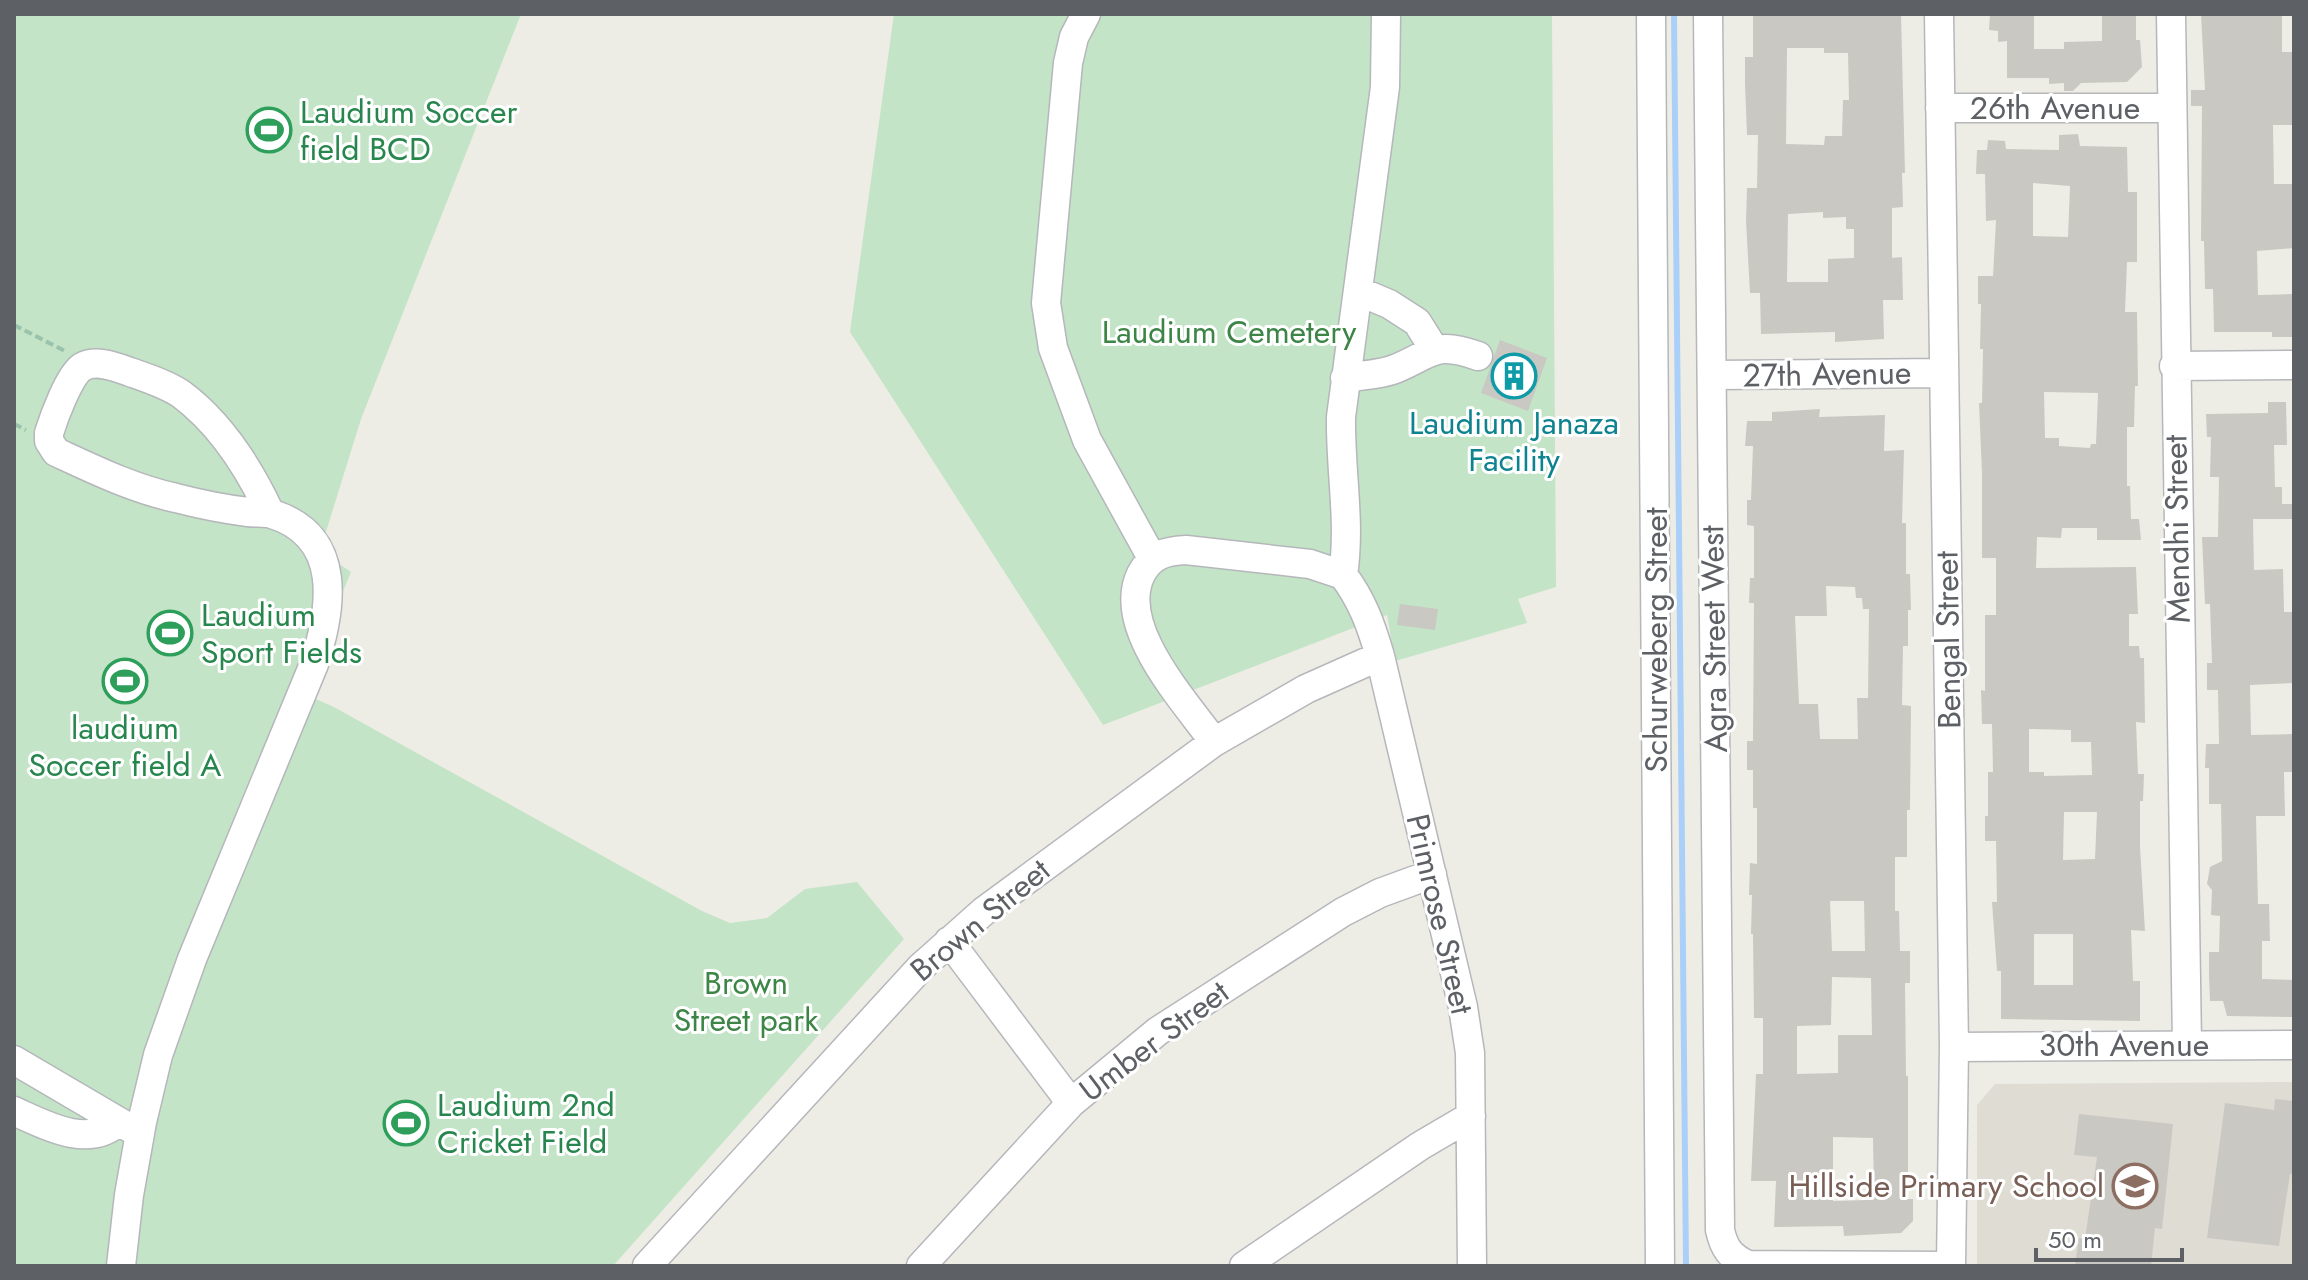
<svg xmlns="http://www.w3.org/2000/svg" width="2308" height="1280" font-family="Jost,sans-serif">
  <style>
    .education { fill: #dedcd3 }
    .green { fill: #c3e4c6 }
    .lines { fill: none; stroke-linecap: round; stroke-linejoin: round }
    .stream { stroke: #aad0f9; stroke-width: 6 }
    .building { fill: #cac8c2; fill-rule: evenodd }
    .minor-casing { stroke: #b5b7bb; stroke-width: 31 }
    .path { stroke: #9bc2aa; stroke-width: 4; stroke-dasharray: 8 4; stroke-linecap: butt }
    .minor { stroke: #fff; stroke-width: 28 }
    .labels { text-anchor: middle; stroke-width: 6; stroke-linejoin: round; paint-order: stroke }
    .street-label { font-size: 32px; fill: #5d6065; stroke: #fff }
    .leisure-label { font-size: 32px; fill: #27864d; stroke: #fff; text-anchor: start }
    .park-label { font-size: 32px; fill: #3c8546; stroke: #fff }
    .culture-label { font-size: 32px; fill: #0d838f; stroke: #fff }
    .education-label { font-size: 32px; fill: #785e54; stroke: #fff; text-anchor: end }
  </style>
  <rect width="100%" height="100%" fill="#eeede5"/>
  <path class="education" d="M2294,1082V1266H1977V1105L1995,1084Z"/>
  <path class="green" d="M14,14H521L361,419L320,551L351,572L301,693L332,706L702,911L730,923L767,918L805,889L857,882L904,939L613,1266H14Z
    M894,14H1552L1556,587L1518,599L1527,623L1395,661L1387,615L1103,725L850,332Z"/>
  <g class="lines">
    <path class="stream" d="M1674,14L1686,1266"/>
  </g>
  <path class="building" d="M1753,14H1901L1905,173H1902L1903,207L1892,208V258L1902,257L1903,300H1883L1884,339L1835,342V332L1761,334L1760,293H1750L1746,221L1747,188H1757L1758,135H1747L1745,83V57H1753ZM1787,48H1824V53H1848L1849,100H1843L1842,136H1825L1824,145L1786,144ZM1823,212V218L1846,217V229H1854V258L1828,259V282H1787L1788,214Z
    M1990,14H2034V49H2064V42L2102,41V14H2136V40H2140L2142,67L2127,82L2081,83L2073,91H2064V83L2049,84V78H2007V41L1998,42V31L1989,30Z
    M2201,14H2282V52H2294V125H2273L2274,184H2294V248L2257,251L2258,295L2294,294V337H2272V332H2214L2213,289H2205L2204,241H2201L2202,106H2191V90H2205Z
    M2078,134L2080,146L2127,147L2128,192H2137V262H2127L2125,312H2137L2138,386H2135L2134,427H2127V486H2130L2131,519H2139L2141,540H2097V528H2062L2061,538L2037,537L2036,568L2136,567L2138,614H2129V646H2139L2140,658H2144L2145,723L2136,722L2138,774H2144L2143,801H2140V847L2145,931L2131,930L2133,981H2140V1021L2001,1019V971H1997L1992,902H1997L1996,841H1985V816H1988V772H1993L1992,724H1982L1981,690L1985,691V615H1996V558H1982V474L1979,403H1982L1983,349H1980L1981,304H1978V276H1993L1996,220L1986,221L1985,174H1976L1977,150H1987L1988,140L2005,141L2006,149L2059,150V135ZM2033,183L2070,186L2068,237L2033,236ZM2044,392L2098,393L2096,444H2091L2090,448L2059,446V438H2045ZM2029,729L2071,730V742H2091L2092,775L2044,776V772H2029ZM2064,812H2097L2095,859L2063,860ZM2034,934H2073V985H2034Z
    M1500,340L1547,358L1528,411L1481,393Z
    M2268,402H2286L2287,445H2274L2275,487H2282V504H2294V519H2253L2254,570L2283,569L2284,612H2294V683L2250,685L2251,735L2294,734V772H2284L2285,816H2256L2258,904H2269L2270,941H2262V979L2294,980V1017L2227,1016L2223,1001H2210L2209,976V952H2219L2220,916L2211,915L2212,890L2207,884L2210,867L2222,861L2221,804H2209V768H2205L2206,744H2219L2218,690H2207V663H2212L2210,604H2205L2202,537H2218L2219,477H2210L2211,437H2207L2206,414L2268,413Z
    M1820,409L1819,417L1885,415L1884,451L1904,450L1902,523H1906V574H1910L1911,610H1908V646H1903L1902,705L1911,706L1910,810H1907V857H1895V911H1899L1900,951H1910V983H1905L1906,1076H1908V1199H1913V1221L1901,1233L1844,1236L1843,1226L1774,1227L1776,1181H1751L1756,1074H1763V1018H1754L1753,934H1751L1752,895H1749L1750,863L1757,864V808H1753V770H1747V741H1753L1754,603H1749L1750,578H1754V526L1747,525V500H1751L1753,446H1745L1747,421H1772V412ZM1826,586L1855,587L1856,598H1862L1863,609H1869L1868,698H1857L1858,739H1820L1818,704H1799L1795,616H1827ZM1830,901H1864L1865,951H1832ZM1832,977L1871,978L1872,1035H1838V1073L1797,1074V1026L1831,1025ZM1833,1137L1873,1138L1874,1192H1869L1868,1200L1833,1201Z
    M1400,604L1438,609L1435,630L1397,625Z
    M2275,1099L2294,1101V1174H2290L2279,1246L2207,1238L2225,1103L2274,1110Z
    M2079,1114L2173,1124L2162,1229L2155,1228L2151,1266H2075L2079,1238L2085,1239L2097,1157L2074,1155Z"/>
  <g class="lines">
    <g class="minor-casing">
      <path id="minor" d="M1086,14L1074,37L1068,63L1046,303L1053,348L1087,440L1152,558
        M1651,14L1660,1266
        M1708,14L1720,1230C1724,1248 1730,1257 1748,1265L1951,1266
        M1939,14L1954,1047L1951,1266
        M2171,14L2187,1044
        M1940,108H2170
        M1358,291L1389,304L1417,322L1434,349
        M2174,366L2294,365
        M1712,375L1943,373
        M1345,378C1361,375 1380,375 1395,369C1432,354 1434,340 1478,356
        M1343,575C1362,600 1371,625 1380,656L1463,1007L1470,1053L1472,1266
        M1343,575C1351,522 1340,470 1341,417L1385,87L1386,14
        M1214,742C1185,701 1115,627 1141,574C1151,555 1165,551 1186,550L1310,564L1343,575
        M949,941L1071,1103
        M1954,1047L2294,1045
        M14,1060L140,1134
        M14,1111C45,1125 88,1149 118,1122
        M121,1266L129,1195L142,1122L158,1055L192,959L314,664C332,609 344,536 272,514C265,512 256,513 248,512C224,509 199,504 176,498C134,489 95,470 56,452L49,441V433C54,417 69,376 82,367C96,359 116,367 130,372C147,378 166,384 181,394C220,423 250,470 270,513
        M647,1266L921,967L984,911L1214,742L1306,689L1380,656
        M921,1266L1071,1103L1158,1031L1343,912L1380,893L1432,874
        M1244,1266L1420,1146L1471,1116"/>
    </g>
    <path class="path" d="M14,325L65,351
      M14,424L26,430"/>
    <use href="#minor" class="minor"/>
  </g>
  <defs>
    <g id="stadium-ring" transform="scale(2.3)"><circle r="9.5" fill="#fff" stroke="#2e9e5b" stroke-width="1.5"/><path d="M0-5a6.5 5 0 1 0 0 10a6.5 5 0 1 0 0-10ZM-3.5-1.8h7v3.6h-7Z" fill="#2e9e5b"/></g>
    <g id="building-ring" transform="scale(2.3)"><circle r="9.5" fill="#fff" stroke="#0f9aa8" stroke-width="1.5"/><path d="M-4-6H4V6H1V3H-1V6H-4ZM-2.5-4.3h1.7v1.8h-1.7ZM.8-4.3h1.7v1.8H.8ZM-2.5-1h1.7V.8h-1.7ZM.8-1h1.7V.8H.8Z" fill="#0f9aa8"/></g>
    <g id="school-ring" transform="scale(2.3)"><circle r="9.5" fill="#fff" stroke="#8d6e63" stroke-width="1.5"/><path d="M0-5L7-2L0 1L-7-2ZM-4 1L0 2.5L4 1V4Q0 6-4 4Z" fill="#8d6e63"/></g>
  </defs>
  <g fill-rule="evenodd">
    <use href="#stadium-ring" x="269" y="130"/>
    <use href="#building-ring" x="1514" y="376"/>
    <use href="#stadium-ring" x="170" y="633"/>
    <use href="#stadium-ring" x="125" y="681"/>
    <use href="#stadium-ring" x="406" y="1123"/>
    <use href="#school-ring" x="2135" y="1186"/>
  </g>
  <g class="labels">
    <g class="street-label">
      <text x="2055" y="119">26th Avenue</text>
      <text transform="translate(1827 374) rotate(-1)" y="11">27th Avenue</text>
      <text transform="translate(2177 529) rotate(-91)" y="11">Mendhi Street</text>
      <text transform="translate(1714 639) rotate(-91)" y="11">Agra Street West</text>
      <text transform="translate(1656 640) rotate(-90)" y="11">Schurweberg Street</text>
      <text transform="translate(1948 640) rotate(-91)" y="11">Bengal Street</text>
      <text transform="translate(1440 914) rotate(77)" y="11">Primrose Street</text>
      <text transform="translate(980 920) rotate(-40)" y="11">Brown Street</text>
      <text transform="translate(1154 1041) rotate(-37)" y="11">Umber Street</text>
      <text x="2124" y="1056">30th Avenue</text>
    </g>
    <g class="leisure-label">
      <text x="300" y="123">Laudium Soccer<tspan x="300" dy="37">field BCD</tspan></text>
      <text x="201" y="626">Laudium<tspan x="201" dy="37">Sport Fields</tspan></text>
      <text x="125" y="739" text-anchor="middle">laudium<tspan x="125" dy="37">Soccer field A</tspan></text>
      <text x="437" y="1116">Laudium 2nd<tspan x="437" dy="37">Cricket Field</tspan></text>
    </g>
    <g class="park-label">
      <text x="1229" y="343">Laudium Cemetery</text>
      <text x="746" y="994">Brown<tspan x="746" dy="37">Street park</tspan></text>
    </g>
    <g class="culture-label">
      <text x="1514" y="434">Laudium Janaza<tspan x="1514" dy="37">Facility</tspan></text>
    </g>
    <g class="education-label">
      <text x="2104" y="1197">Hillside Primary School</text>
    </g>
  </g>
  <rect width="2308" height="1280" fill="none" stroke="#5d6065" stroke-width="32"/>
  <path d="M2036 1248v12h146v-12" fill="none" stroke="#5d6065" stroke-width="4"/>
  <text x="2048" y="1248" font-size="24" fill="#5d6065" stroke="#ffffff" stroke-width="6" paint-order="stroke">50 m</text>
</svg>
